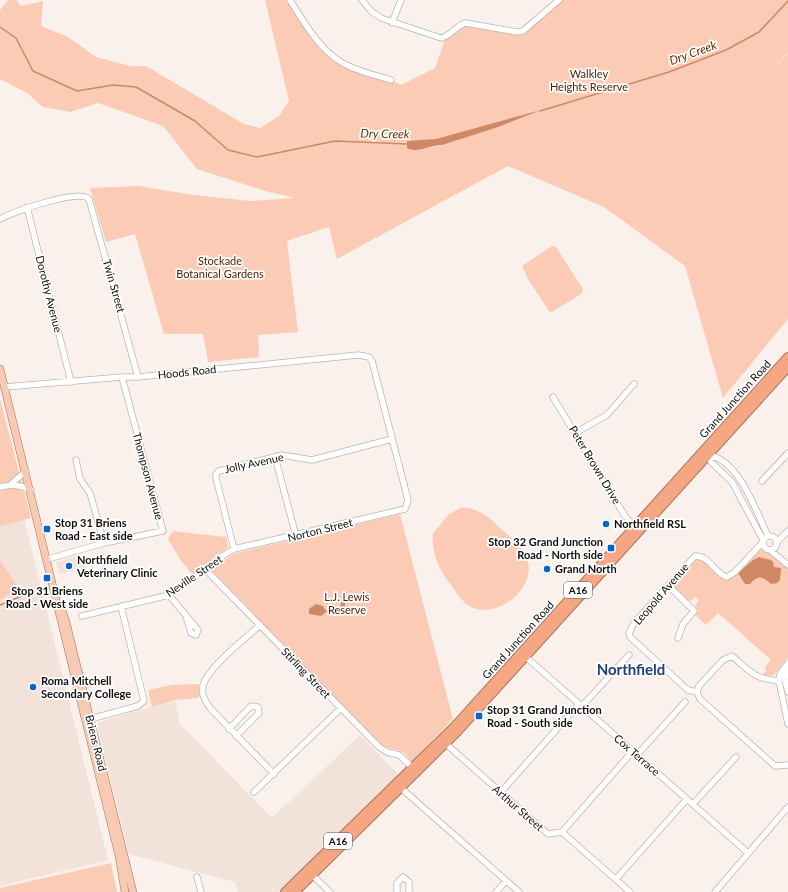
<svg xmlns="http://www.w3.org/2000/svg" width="788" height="892" font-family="Lato,sans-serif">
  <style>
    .built { fill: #f3e2da }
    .green { fill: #fbcbb5 }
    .water { fill: #cf8865 }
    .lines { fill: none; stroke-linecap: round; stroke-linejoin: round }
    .stream { stroke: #cf8865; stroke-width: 1.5 }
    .minor-casing { stroke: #bdb4b0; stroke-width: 7 }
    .major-casing { stroke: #a57259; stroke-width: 8 }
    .highway-casing { stroke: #a57259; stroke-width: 10 }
    .minor { stroke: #fff; stroke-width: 5.5 }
    .major { stroke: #f8cab4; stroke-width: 7 }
    .highway { stroke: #f4a782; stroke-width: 8 }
    .poi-dot { fill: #0265ce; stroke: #fff; stroke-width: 1.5 }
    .labels { text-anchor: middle; stroke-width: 3.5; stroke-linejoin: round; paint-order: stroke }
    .shield { fill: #fff; stroke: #585756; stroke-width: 1 }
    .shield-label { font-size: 10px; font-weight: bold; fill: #110f0d }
    .park-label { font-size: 11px; fill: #512308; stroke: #fff }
    .street-label { font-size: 11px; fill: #110f0d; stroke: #fff }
    .poi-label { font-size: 11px; font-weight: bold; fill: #110f0d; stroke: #fff; text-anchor: start }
    .water-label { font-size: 12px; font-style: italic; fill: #6c2b01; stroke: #fff }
    .district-label { font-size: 15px; font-weight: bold; fill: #194175; stroke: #fff }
  </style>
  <rect width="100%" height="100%" fill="#faf1ed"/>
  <path class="built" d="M21,506L108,860L0,886V514Z
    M82,555L85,568L59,574L56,562Z
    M175,700L180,724L272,818L360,735L399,775L278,892H238L235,882L129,854L97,726L99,722Z"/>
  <path class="green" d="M8,0H16L21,6L43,1L41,26L68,37L96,57L130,66H146L244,124L260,128L279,116L289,101L265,0H291L316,39L349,66L391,80L401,85L435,68L446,37L464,24L521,32L559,0H788V52L760,84L788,53V319L723,398L685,266L604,207L508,166L337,259L329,227L287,241L298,332L258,335L259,357L208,362L203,334H164L135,234L106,242L90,188L138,186L194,195L251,201L295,198L265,191L197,169L163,126L98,103L70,112L43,107L27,93L0,79V10Z
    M552,246L556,247L583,289L581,294L552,312L549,311L528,279L522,266Z
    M0,399L31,518L0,526Z
    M460,508C480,506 492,521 506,533C515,541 525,550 528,562C535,591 494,621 469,606C460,600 454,588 447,580C438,568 431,549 433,534L448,515Z
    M400,514L453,719L412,762L403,752L382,746L212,571L214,566L236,553Z
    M173,531L226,537L228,547L192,574L179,558L168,539Z
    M765,549L770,551L788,568V657L774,675L762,676L766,671L765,667L771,660L718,613L706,625L695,615L699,611L695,606L699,600L695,597L691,601C685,600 675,591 672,585L695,559L700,558L726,578L758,550Z
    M0,560L18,588L0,600Z
    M199,684V698L175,700L152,707L148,690L171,685Z
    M111,863L117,892H0V888Z"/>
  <path class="water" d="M541,110L498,127L442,145C430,144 418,154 407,148V141L436,139Z
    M759,557L771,560L773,562L774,567L781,568L780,580L777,583L771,584C762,576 758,575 750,584H745L738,573L753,560Z
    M343,596L345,597V606L342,610L326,612L321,616L309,614V609L316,604L323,606L326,611L340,608Z"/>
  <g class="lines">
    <path class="stream" d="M0,27L16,38L33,71L77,91L113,85L136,87L195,121L228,150L257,157L335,141L407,144
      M540,111L669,72L726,50L759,32L788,1
      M32,592L49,587
      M0,605L24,595"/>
    <g class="minor-casing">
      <path id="minor" d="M290,0C304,22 318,48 341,62C355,71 375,75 391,80
        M362,0L371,11L381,18L441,38C451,36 456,25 466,23L517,32L523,31L559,0
        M392,23L401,0
        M27,207L71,382
        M0,219C13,212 79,188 89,199L138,377
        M5,387L122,377H138L358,355L369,357L372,361L408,500L405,509L234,549L224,555L169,595L82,616
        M553,397L625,516L636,528
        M575,433L607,415L634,384
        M275,457L296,536
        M76,460L80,479L90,493L104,543
        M762,481L788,453
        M11,484L26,471
        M0,487C12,484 20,485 31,490
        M763 543a7 7 0 1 1 14 0a7 7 0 1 1-14 0Z
        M763,540L732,482L711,462L709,455C739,460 756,511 768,536
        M763,542L735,572L727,577C715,574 709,555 695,556L634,623L629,633L630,637L688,690L697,692L700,699L775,766L788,765
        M776,543L788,531
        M234,549L216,478V474L219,471L282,455L312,460L392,439
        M770,550L788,565
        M48,559L104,543L163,531L122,377
        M205,569L379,747L387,752L399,755L413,768
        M668,585L694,611L683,624L678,638
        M169,595L198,630L196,635L191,633L186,616
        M260,625C246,638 207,668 203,686C201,694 205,702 211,709L274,774
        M526,657L748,853
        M788,663L780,674L779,681L788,724
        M786,667L785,680L788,692
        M697,692L699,686L723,660L732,656C752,673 753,678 779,681
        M582,706L629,655
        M90,719L138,706L144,701L121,606
        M229,729L251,706L258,707L259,713L236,736
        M446,744L539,826L548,834L562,832L630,892
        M637,755L685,702
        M401,788L519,892
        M254,792L340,709
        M501,792L579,704
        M693,804L736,757
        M562,832L633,751
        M312,875L330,892
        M197,877L201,892
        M616,879L687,799
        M397,892V883L403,877L409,882V892
        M496,892L506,881
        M715,892L788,807"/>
    </g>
    <g class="major-casing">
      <path id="major" d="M0,369C41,532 78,694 119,856L125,892
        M62,610L66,622L133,892"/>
    </g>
    <g class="highway-casing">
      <path id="highway" d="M285,892L455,726L788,357
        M295,892L458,731L788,367"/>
    </g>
    <use href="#minor" class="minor"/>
    <use href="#major" class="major"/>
    <use href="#highway" class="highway"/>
  </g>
  <g class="poi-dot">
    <circle cx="606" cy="524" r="4"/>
    <rect x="43" y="525" width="8" height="8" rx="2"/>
    <rect x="607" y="544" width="8" height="8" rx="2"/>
    <circle cx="69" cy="566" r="4"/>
    <circle cx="547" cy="569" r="4"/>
    <rect x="43" y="574" width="8" height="8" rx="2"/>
    <circle cx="33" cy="687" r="4"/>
    <rect x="475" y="712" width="8" height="8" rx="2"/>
  </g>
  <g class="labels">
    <g class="shield">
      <rect x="564" y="582" width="28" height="16" rx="3"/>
      <rect x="324" y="833" width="28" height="16" rx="3"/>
    </g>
    <g class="shield-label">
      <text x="578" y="594">A16</text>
      <text x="338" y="845">A16</text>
    </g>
    <g class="park-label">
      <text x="589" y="78">Walkley<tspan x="589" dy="13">Heights Reserve</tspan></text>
      <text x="220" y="265">Stockade<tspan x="220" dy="13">Botanical Gardens</tspan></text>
      <text x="347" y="601">L.J. Lewis<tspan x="347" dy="13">Reserve</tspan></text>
    </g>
    <g class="street-label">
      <text transform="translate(114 286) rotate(74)" y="4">Twin Street</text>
      <text transform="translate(49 294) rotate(76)" y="4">Dorothy Avenue</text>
      <text transform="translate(187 372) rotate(-6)" y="4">Hoods Road</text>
      <text transform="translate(735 399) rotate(-48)" y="4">Grand Junction Road</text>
      <text transform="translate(254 463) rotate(-12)" y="4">Jolly Avenue</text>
      <text transform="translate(595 465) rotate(59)" y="4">Peter Brown Drive</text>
      <text transform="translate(148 476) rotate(75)" y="4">Thompson Avenue</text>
      <text transform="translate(320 530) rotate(-14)" y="4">Norton Street</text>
      <text transform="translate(194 576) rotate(-34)" y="4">Neville Street</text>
      <text transform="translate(661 594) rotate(-49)" y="4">Leopold Avenue</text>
      <text transform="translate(518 640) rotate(-48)" y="4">Grand Junction Road</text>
      <text transform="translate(306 673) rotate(46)" y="4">Stirling Street</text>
      <text transform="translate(96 743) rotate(76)" y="4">Briens Road</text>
      <text transform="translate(637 755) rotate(41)" y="4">Cox Terrace</text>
      <text transform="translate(518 808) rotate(41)" y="4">Arthur Street</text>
    </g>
    <g class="poi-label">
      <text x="55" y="527">Stop 31 Briens<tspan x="55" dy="13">Road - East side</tspan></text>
      <text x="614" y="528">Northfield RSL</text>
      <text x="603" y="546" text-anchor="end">Stop 32 Grand Junction<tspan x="603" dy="13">Road - North side</tspan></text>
      <text x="77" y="564">Northfield<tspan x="77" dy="13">Veterinary Clinic</tspan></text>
      <text x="555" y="573">Grand North</text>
      <text x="47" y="595" text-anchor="middle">Stop 31 Briens<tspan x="47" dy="13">Road - West side</tspan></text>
      <text x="41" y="685">Roma Mitchell<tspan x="41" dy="13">Secondary College</tspan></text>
      <text x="487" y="714">Stop 31 Grand Junction<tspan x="487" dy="13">Road - South side</tspan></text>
    </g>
    <g class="water-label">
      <text transform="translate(693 53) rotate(-20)" y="4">Dry Creek</text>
      <text transform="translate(385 134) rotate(1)" y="4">Dry Creek</text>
    </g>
    <g class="district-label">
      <text x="631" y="675">Northfield</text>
    </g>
  </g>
</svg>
